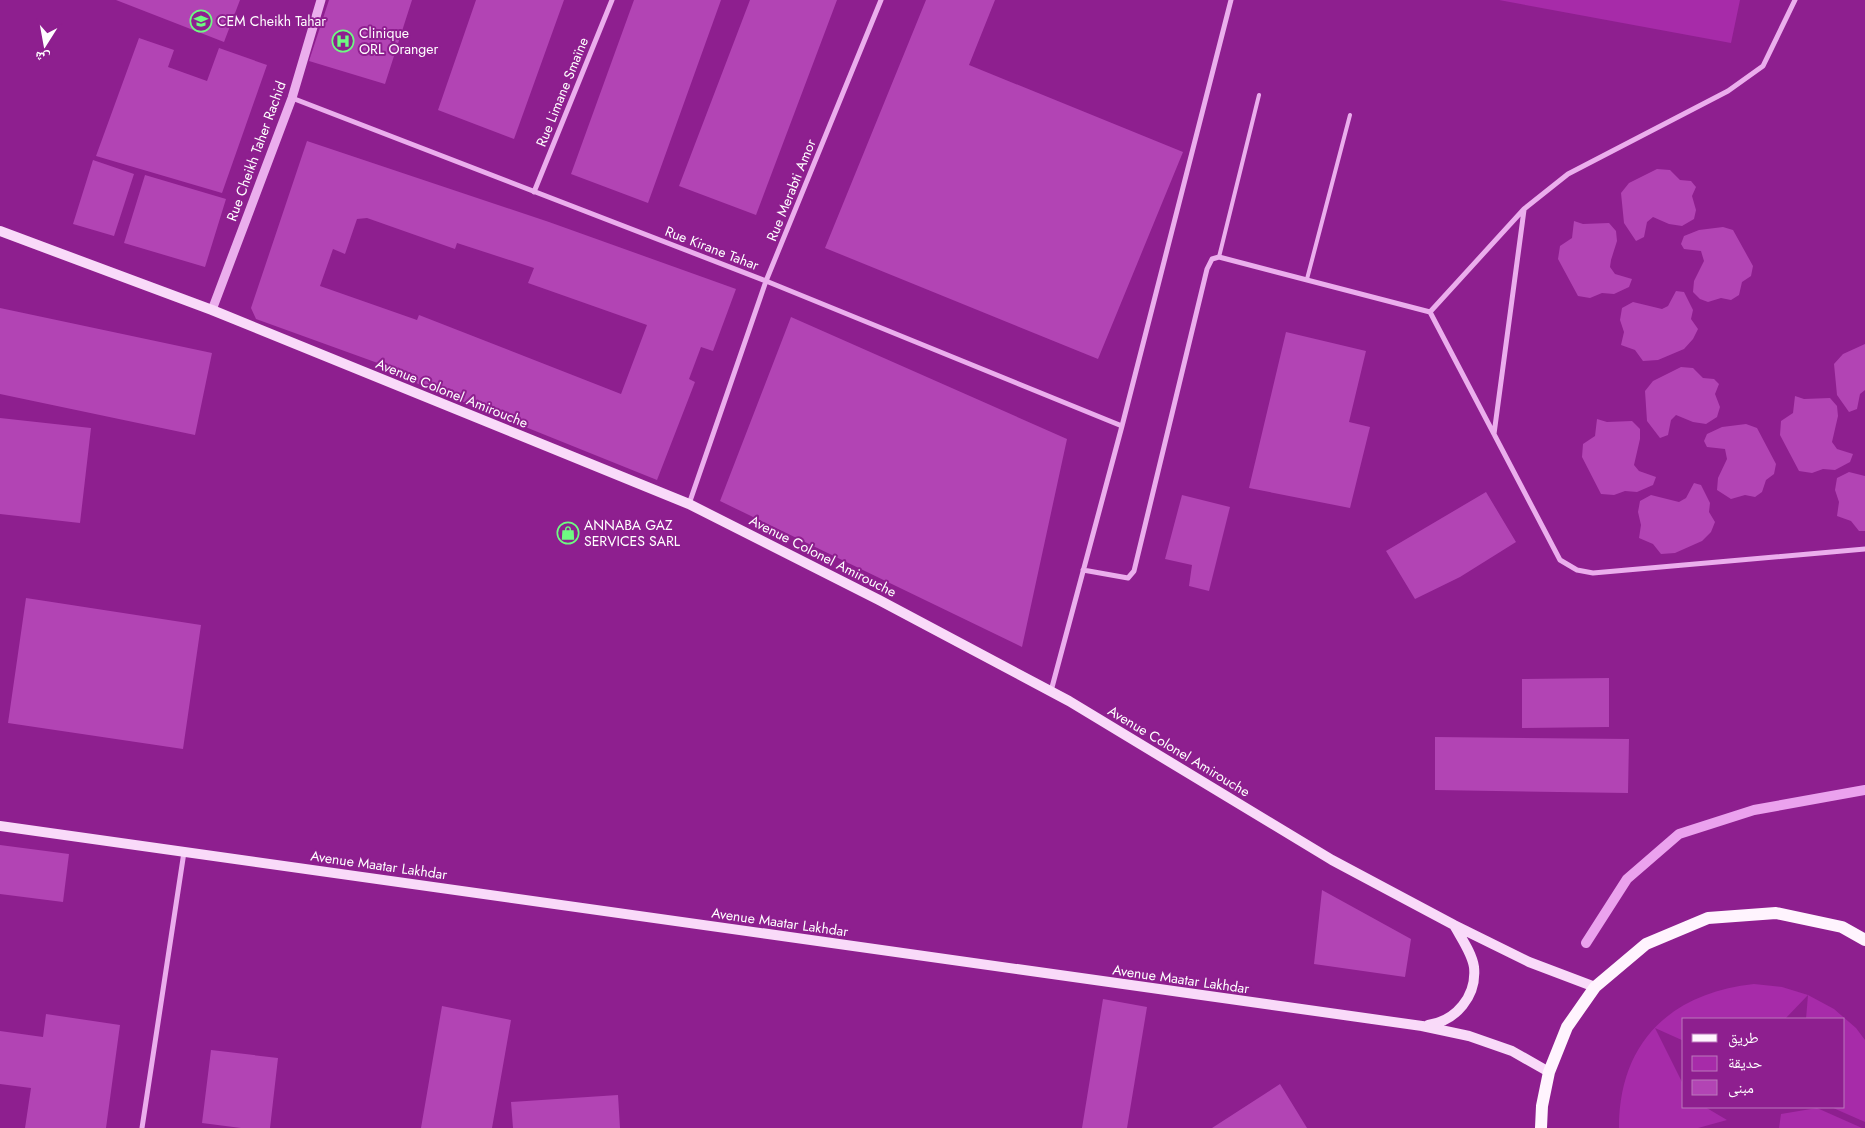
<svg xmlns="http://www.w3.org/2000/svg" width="1865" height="1128" font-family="Jost,'Noto Naskh Arabic',sans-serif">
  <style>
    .green { fill: #a72ba9 }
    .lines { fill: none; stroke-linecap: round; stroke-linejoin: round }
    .stream { stroke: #eba2ee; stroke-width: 10 }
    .building { fill: #b244b4; fill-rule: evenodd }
    .service { stroke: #ebaeed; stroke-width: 4 }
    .minor { stroke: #ebaeed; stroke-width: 5 }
    .tertiary { stroke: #ebaeed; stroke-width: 9 }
    .secondary { stroke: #f9daf9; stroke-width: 10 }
    .primary { stroke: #fff4fe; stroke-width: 12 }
    .labels { text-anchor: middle; stroke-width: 4; stroke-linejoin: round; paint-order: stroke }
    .poi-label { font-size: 14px; fill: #fff; stroke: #8e1f8f; text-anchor: start }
    .street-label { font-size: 14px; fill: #fff; stroke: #8e1f8f }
  </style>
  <rect width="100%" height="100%" fill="#8e1f8f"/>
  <path class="green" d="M1499,0H1740L1731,43Z
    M1754,984L1782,987L1808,995L1834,1009L1856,1028L1865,1040V1122L1831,1107H1844V1019H1806L1808,995L1785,1019H1684V1041L1655,1028L1684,1086V1107H1705L1727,1120L1698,1128H1619C1619,1042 1671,993 1754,984Z
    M1817,1108L1862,1128H1779L1781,1114Z"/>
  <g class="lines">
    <path class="stream" d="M1586,943L1627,879L1679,834L1754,810L1865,790"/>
  </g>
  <path class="building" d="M116,0H240L224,42Z
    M329,0H412L385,84L309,61Z
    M476,0H564L514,139L438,110Z
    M634,0H721L648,203L571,174Z
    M750,0H837L756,215L679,186Z
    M926,0H995L969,65L1183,152L1098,359L825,248Z
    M139,38L174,50L168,67L207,81L219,48L267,65L222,193L96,156Z
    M307,141L549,222L736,289L713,351L701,347L689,379L695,382L657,480L396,375L397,370L256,319L251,308ZM367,218L455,249L457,243L534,268L528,283L647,325L621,394L419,315L417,320L320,286L333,249L345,254L357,219Z
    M93,160L134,174L114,236L73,224Z
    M1657,169L1670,170L1680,180L1691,181L1696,187L1692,196L1696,210L1694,219L1682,226L1669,224L1653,217L1647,222L1644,237L1636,241L1624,223L1621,193L1629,183Z
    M145,175L226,199L205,267L124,243Z
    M1574,221L1583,224L1609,223L1616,231L1617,241L1611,260L1610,267L1615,274L1632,279L1629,287L1614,294L1602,293L1590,298L1578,296L1558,259L1560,246L1572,238Z
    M1723,227L1733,230L1753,266L1751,276L1742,282L1739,295L1731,300L1721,298L1708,302L1700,299L1693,292L1694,281L1704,261L1701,251L1684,249L1681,244L1684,236L1699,230Z
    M1676,291L1684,292L1693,310L1691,319L1698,329L1693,339L1684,349L1658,360L1643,361L1635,350L1621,345L1624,332L1620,320L1622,308L1633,302L1662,309L1668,306Z
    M0,308L212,353L195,435L0,394Z
    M791,317L1067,439L1022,647L720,501Z
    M1286,332L1366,351L1349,422L1370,427L1350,508L1249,488Z
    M1865,344V390L1860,394L1857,409L1849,412L1837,395L1834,364L1843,354Z
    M1681,367L1693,368L1703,378L1714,379L1719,384L1715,394L1720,407L1717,417L1706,424L1693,422L1676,415L1671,420L1668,435L1660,438L1647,421L1645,391L1653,381Z
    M1795,396L1804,399L1830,398L1837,406L1838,416L1832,442L1837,449L1853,454L1850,462L1835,470L1823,469L1812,473L1799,471L1780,435L1781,421L1793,413Z
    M0,418L91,428L80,523L0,514Z
    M1597,419L1607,422L1632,421L1640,429V439L1634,465L1639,471L1656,477L1653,485L1637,492L1625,491L1614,495L1601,494L1582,457L1583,444L1595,436Z
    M1746,424L1757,428L1776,464L1774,474L1766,480L1762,492L1755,497L1745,495L1731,499L1717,490L1718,478L1727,459L1725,449L1707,447L1704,441L1707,434L1722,427Z
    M1849,472L1865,476V531H1859L1851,521L1837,516L1839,502L1835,490L1837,478Z
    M1694,483L1701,485L1710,503L1709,512L1715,522L1711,532L1702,541L1675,553L1661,554L1653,544L1639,538L1641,525L1638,512L1640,501L1651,495L1679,502L1686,498Z
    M1486,492L1516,542L1460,577L1415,599L1386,551Z
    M1182,495L1230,507L1209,591L1189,586L1192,565L1165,559Z
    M26,598L201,625L183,749L8,723Z
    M1609,678V727L1522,728V679Z
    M1435,737L1629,739L1628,793L1435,790Z
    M0,845L69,854L63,902L0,894Z
    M1322,890L1411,939L1405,977L1314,964Z
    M1103,999L1147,1007L1127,1128H1082Z
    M442,1006L511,1020L492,1128H421Z
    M46,1014L120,1025L106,1128H25L31,1088L0,1084V1031L43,1037Z
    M211,1050L278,1058L270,1128H241L202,1123Z
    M1280,1084L1307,1128H1212Z
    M618,1095L620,1128H513L511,1102Z"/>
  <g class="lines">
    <path class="service" d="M1219,257L1259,95
      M1307,279L1350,115"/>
    <path class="minor" d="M292,98L766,281L1122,426
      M534,192L612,0
      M1430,312L1524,209L1568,174L1728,91L1763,66L1795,0
      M1494,434L1524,210
      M689,504L766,281L881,0
      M1083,570L1128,578L1134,571L1207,269L1212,259L1219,257L1430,312L1560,560L1577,570L1593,573L1865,549
      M1051,691L1122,426L1231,0
      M142,1128L184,852"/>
    <path class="tertiary" d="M212,310L292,98L321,0"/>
    <path class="secondary" d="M0,231L212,310L689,504L879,600L1069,701L1332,860L1454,925L1529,962L1595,987
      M0,826L1422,1026L1469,1036L1512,1051L1549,1072
      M1428,1025C1456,1021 1477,996 1474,967C1472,953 1461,938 1454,925"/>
    <path class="primary" d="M1541,1128L1542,1106L1549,1072L1567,1027L1595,987L1646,944L1708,918L1776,913L1842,927L1865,940"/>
  </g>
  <defs>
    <g id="school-ring" transform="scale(1.125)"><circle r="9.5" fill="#8e1f8f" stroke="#6efb82" stroke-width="1.5"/><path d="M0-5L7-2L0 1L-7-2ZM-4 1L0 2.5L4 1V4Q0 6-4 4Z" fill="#6efb82"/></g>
    <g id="hospital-ring" transform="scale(1.125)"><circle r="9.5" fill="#8e1f8f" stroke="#6efb82" stroke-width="1.5"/><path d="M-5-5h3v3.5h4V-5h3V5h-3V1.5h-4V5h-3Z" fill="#6efb82"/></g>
    <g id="shop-ring" transform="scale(1.125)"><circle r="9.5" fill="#8e1f8f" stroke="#6efb82" stroke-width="1.5"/><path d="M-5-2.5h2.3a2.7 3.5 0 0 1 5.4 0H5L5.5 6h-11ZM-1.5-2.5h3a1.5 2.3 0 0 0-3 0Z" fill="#6efb82"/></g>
  </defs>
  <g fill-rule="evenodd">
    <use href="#school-ring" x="201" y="21"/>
    <use href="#hospital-ring" x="343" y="41"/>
    <use href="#shop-ring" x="568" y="533"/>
  </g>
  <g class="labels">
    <g class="poi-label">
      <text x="217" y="26">CEM Cheikh Tahar</text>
      <text x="359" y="38">Clinique<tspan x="359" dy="16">ORL Oranger</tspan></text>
      <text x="584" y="530">ANNABA GAZ<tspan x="584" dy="16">SERVICES SARL</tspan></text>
    </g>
    <g class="street-label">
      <text transform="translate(562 92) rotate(-68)" y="5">Rue Limane Smaïne</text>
      <text transform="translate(256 151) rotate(-70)" y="5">Rue Cheikh Taher Rachid</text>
      <text transform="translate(791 190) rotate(-68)" y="5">Rue Merabti Amor</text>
      <text transform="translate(712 248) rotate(21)" y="5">Rue Kirane Tahar</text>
      <text transform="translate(452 393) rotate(22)" y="5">Avenue Colonel Amirouche</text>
      <text transform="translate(823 556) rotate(27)" y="5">Avenue Colonel Amirouche</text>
      <text transform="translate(1179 751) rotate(31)" y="5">Avenue Colonel Amirouche</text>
      <text transform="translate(379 865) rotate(8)" y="5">Avenue Maatar Lakhdar</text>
      <text transform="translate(780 922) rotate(8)" y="5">Avenue Maatar Lakhdar</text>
      <text transform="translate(1181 979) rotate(8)" y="5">Avenue Maatar Lakhdar</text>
    </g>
  </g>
  <rect x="1682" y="1018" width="162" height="90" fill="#8e1f8f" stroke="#bb79bc"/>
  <rect x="1692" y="1034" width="25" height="8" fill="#fff4fe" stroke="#bb79bc"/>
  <text x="1728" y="1043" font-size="15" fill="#ffffff">طريق</text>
  <rect x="1692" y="1056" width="25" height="15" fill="#a72ba9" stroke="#bb79bc"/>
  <text x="1728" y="1068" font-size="15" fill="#ffffff">حديقة</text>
  <rect x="1692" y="1080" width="25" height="15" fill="#b244b4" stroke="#bb79bc"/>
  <text x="1728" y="1093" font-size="15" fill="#ffffff">مبنى</text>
  <g transform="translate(45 45) rotate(191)" stroke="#8e1f8f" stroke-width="4" paint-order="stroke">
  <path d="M0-4L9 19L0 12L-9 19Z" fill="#ffffff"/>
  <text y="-8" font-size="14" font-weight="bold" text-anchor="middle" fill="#ffffff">ش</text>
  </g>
</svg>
